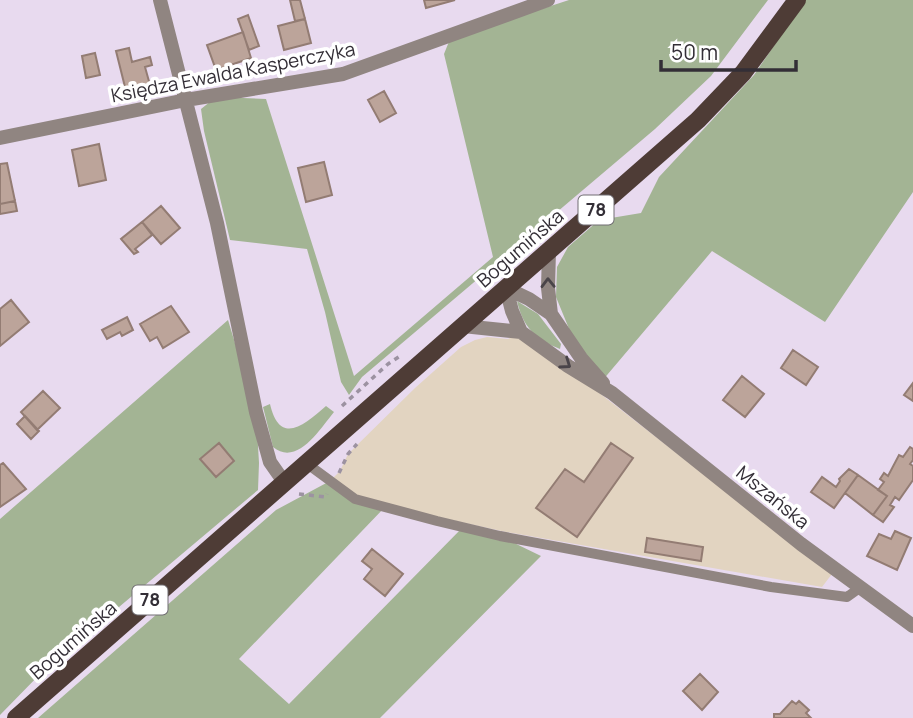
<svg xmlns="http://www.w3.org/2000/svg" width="913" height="718" font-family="Manrope,sans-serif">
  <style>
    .industrial { fill: #e2d4c1 }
    .green { fill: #a3b494 }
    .building { fill: #bca49a; stroke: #937c73; stroke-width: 2 }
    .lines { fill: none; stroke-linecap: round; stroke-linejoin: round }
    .path { stroke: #9c92a1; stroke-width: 3.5; stroke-dasharray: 5 5; stroke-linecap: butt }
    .service { stroke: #908581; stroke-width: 10 }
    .minor { stroke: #908581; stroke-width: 14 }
    .tertiary { stroke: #908581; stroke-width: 14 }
    .primary { stroke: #4e3c36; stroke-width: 18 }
    .oneway { stroke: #4a4449 }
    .labels { text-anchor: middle; stroke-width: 7; stroke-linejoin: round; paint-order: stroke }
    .shield { fill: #fff; stroke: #706d72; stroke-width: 2 }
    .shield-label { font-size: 18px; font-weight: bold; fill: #332e36 }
    .street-label { font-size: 19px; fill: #332e36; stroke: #fff }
  </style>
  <rect width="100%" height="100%" fill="#e8daef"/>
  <path class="industrial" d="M521,332L832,574L822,587L506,532L355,499L330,481L340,471L348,454L415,388L461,347L475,340L487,337L508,339Z"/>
  <path class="green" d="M569,0H768L711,76L655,129L362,377L349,395L341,382L325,312L307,249L230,240L204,131L201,109L216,97L266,99L354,376L493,257L444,54L450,39Z
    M805,0H913V192L825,322L712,251L602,381L581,358L556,297L557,267L568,247L599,220L641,213L659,177L754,75Z
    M517,301L538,314L561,344L560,349C535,339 523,327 517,301Z
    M228,320L256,412L259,463L258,490L43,671L0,715V519Z
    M270,404C280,447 305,424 326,406L334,412C320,429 297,467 273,447L263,407Z
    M330,481L355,499L385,507L239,659L289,704L462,528L500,536L541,556L380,718H38L276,510Z"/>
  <path class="building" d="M290,0H300L305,19L295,21Z
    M424,0H455L426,8Z
    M248,15L259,46L249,50L238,19Z
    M305,19L311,43L284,50L278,26Z
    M243,32L251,58L216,70L207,45Z
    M129,48L132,62L150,57L152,65L145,67L150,85L126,91L116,51Z
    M95,53L100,75L86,78L82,56Z
    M384,91L396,113L380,122L368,100Z
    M99,144L106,180L79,186L72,150Z
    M324,162L332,195L306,202L298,168Z
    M7,163L15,201L0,204V164Z
    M15,201L17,211L0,214V204Z
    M161,206L180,228L161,244L142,222Z
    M142,222L152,235L135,249L138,252L134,254L121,239Z
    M11,300L29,322L0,346V309Z
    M171,306L189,332L163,348L157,337L150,341L140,324Z
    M127,317L133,330L122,336L120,332L107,339L102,330Z
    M793,350L818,367L806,385L781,368Z
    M742,376L764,394L745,417L723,400Z
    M913,383V401L904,395Z
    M43,391L60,408L37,430L21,412Z
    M25,416L39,431L31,439L17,424Z
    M219,443L234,461L216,477L200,459Z
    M611,443L633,458L577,537L536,508L565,469L584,482Z
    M910,447L913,449V460L910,464L913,466V480L899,500L895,497L890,505L894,507L883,522L873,515L887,496L878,490L884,482L880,479L884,473L888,476L899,455L903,457Z
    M3,463L26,489L0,507V465Z
    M849,469L858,475L834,508L811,492L822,477L836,487L840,481L839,479Z
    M858,475L887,496L873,515L845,493Z
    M895,531L911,538L897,570L867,556L879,534L891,539Z
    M647,538L703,547L701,561L645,552Z
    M372,549L403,574L385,596L364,579L372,569L362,561Z
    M700,674L718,692L702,710L683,691Z
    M792,701L796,704L799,701L809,710L806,713L811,718H774V714H780Z"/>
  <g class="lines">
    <path class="path" d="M342,406L388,364L400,356
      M339,473L348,454L357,444
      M299,494L326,497L327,494"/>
    <path class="service" d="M306,463L355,499L437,521L500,536L771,587L847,597L861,587"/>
    <path class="minor" d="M160,0L217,223L256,412L270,462L284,482
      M0,138L186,100L343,74L548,0"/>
    <path class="tertiary" d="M549,251L548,288L551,314
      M506,288L529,299L551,314L581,358L603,383
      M506,288L512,311L521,332
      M463,326L521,332L568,366L612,393L801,544L913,626"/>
    <path class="primary" d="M16,718L698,120L743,73L797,0"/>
  </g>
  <defs><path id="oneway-chevron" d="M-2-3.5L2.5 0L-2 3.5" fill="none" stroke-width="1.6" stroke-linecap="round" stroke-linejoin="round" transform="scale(1.75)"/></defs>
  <g class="oneway">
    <use href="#oneway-chevron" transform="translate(548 283) rotate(-91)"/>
    <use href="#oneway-chevron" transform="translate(566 364) rotate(35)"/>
  </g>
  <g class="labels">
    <g class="shield">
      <rect x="578.5" y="195.5" width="35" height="29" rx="5"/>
      <rect x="132.5" y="585.5" width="35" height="29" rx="5"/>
    </g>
    <g class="shield-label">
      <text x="596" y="216">78</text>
      <text x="150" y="606">78</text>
    </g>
    <g class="street-label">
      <text transform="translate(233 72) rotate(-11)" y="7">Księdza Ewalda Kasperczyka</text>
      <text transform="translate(520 248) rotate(-41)" y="7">Bogumińska</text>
      <text transform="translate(773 497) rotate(39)" y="7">Mszańska</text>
      <text transform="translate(73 640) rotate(-41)" y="7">Bogumińska</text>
    </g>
  </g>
  <path d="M661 60v10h135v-10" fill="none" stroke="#332e36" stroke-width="3.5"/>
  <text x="671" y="60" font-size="21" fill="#332e36" stroke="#ffffff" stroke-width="5" paint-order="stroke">50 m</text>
</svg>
